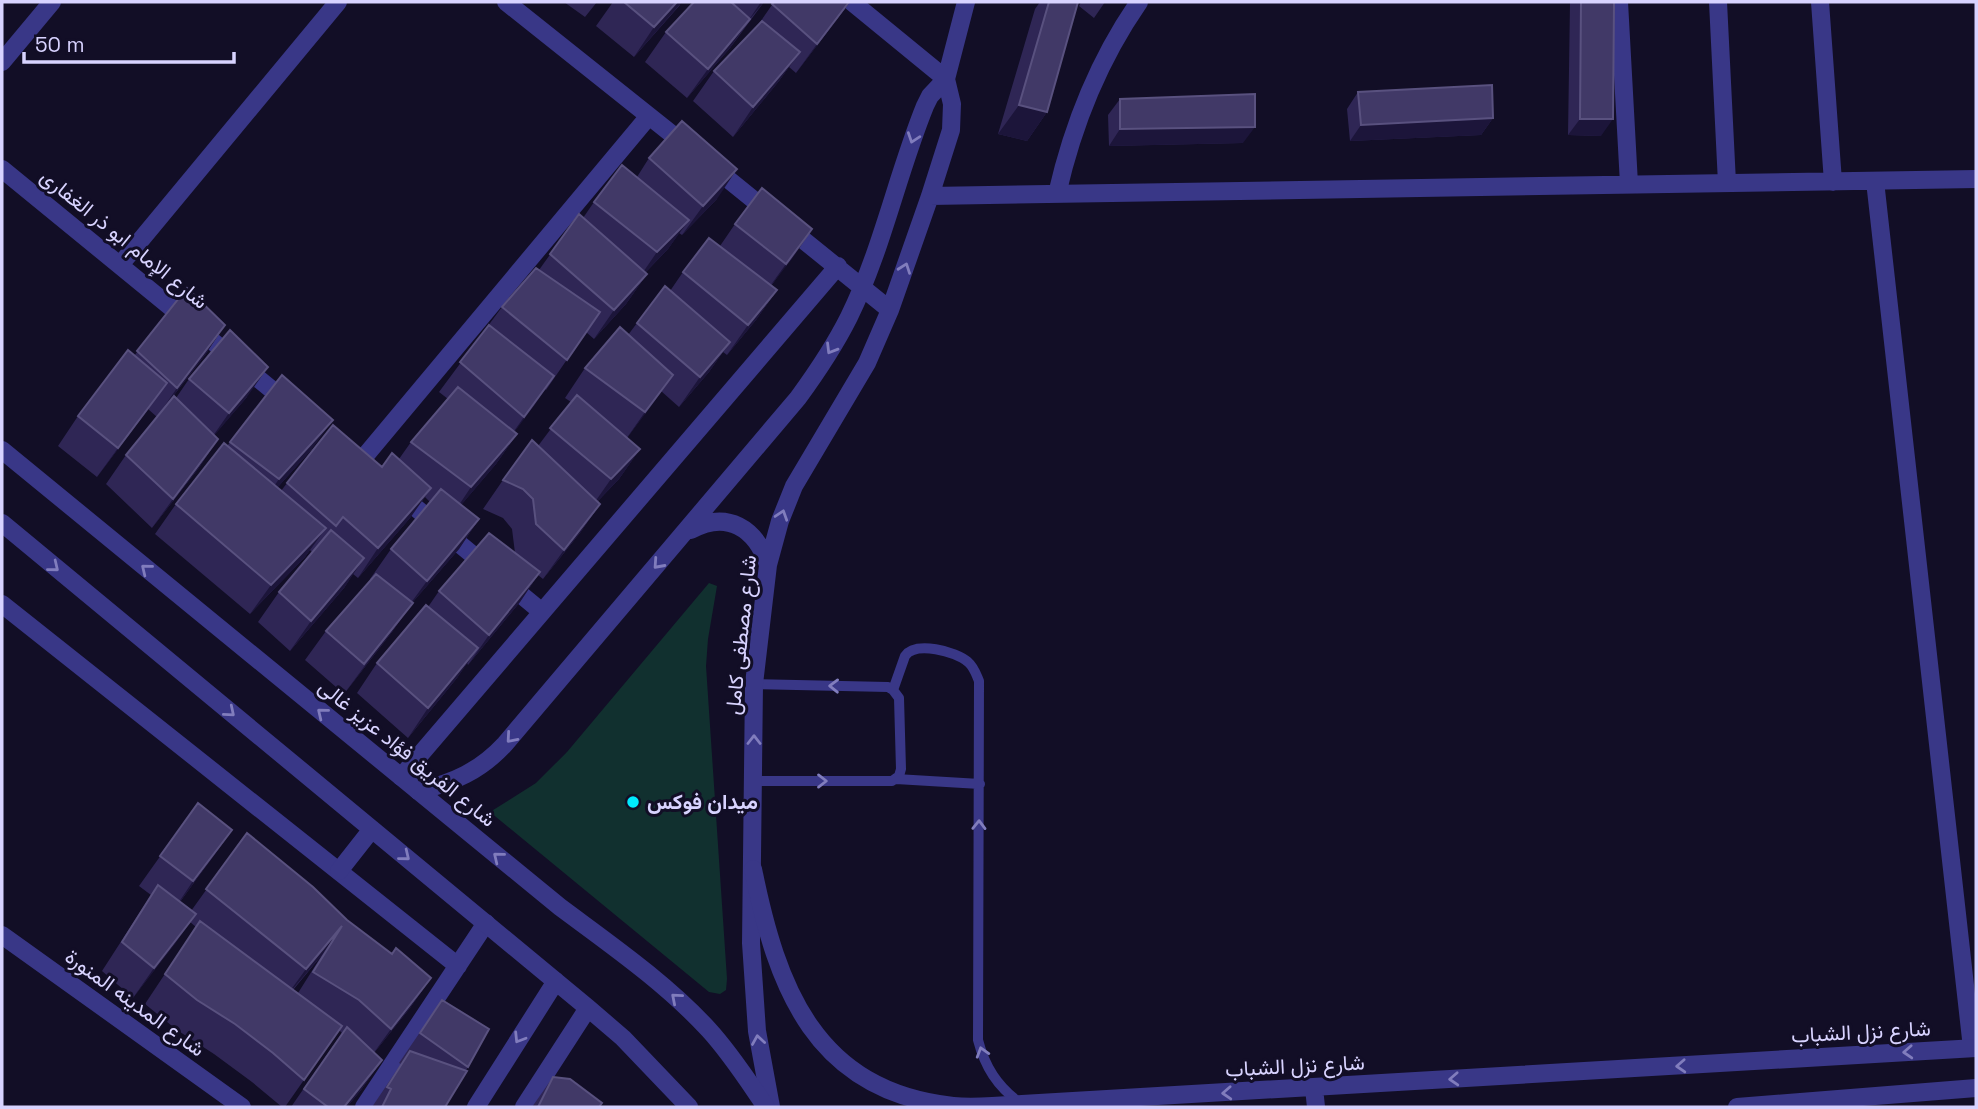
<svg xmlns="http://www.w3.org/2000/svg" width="1978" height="1109" font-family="'Space Grotesk',Vazirmatn,sans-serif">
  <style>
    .green { fill: #11302f }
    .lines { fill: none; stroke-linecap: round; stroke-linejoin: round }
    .service { stroke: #393787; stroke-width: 10 }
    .minor { stroke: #393787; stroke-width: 18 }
    .tertiary { stroke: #393787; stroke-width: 18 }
    .wall { fill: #2f2655; fill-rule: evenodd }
    .shaded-wall { fill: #1c153a }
    .building { fill: #413967; stroke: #59517f; stroke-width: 2 }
    .oneway { stroke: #817dbd }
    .poi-dot { fill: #00e9fe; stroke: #120e26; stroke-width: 2.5 }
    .labels { text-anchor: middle; stroke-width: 6; stroke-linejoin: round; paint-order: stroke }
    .street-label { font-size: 21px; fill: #d8d3ff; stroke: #120e26 }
    .poi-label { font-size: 21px; font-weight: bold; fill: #d8d3ff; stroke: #120e26; text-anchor: start }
  </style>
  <rect width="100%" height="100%" fill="#120e26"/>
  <path class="green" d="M709,583L717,586L708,639L706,666L727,979L726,990L720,994L709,992L490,812L536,783L567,752Z"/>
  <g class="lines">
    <path class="service" d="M893,690L905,656C915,641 956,651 968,662C974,667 976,674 979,681L978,1040C985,1067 997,1086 1020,1103
      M896,779L980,784
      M753,781H892L899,776L901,769L899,698L893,690L888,687L754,684"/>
    <path class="minor" d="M506,2L688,147
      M852,2L946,79
      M1619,2L1629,184
      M1718,2L1727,183
      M1820,2L1833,182
      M2,62L52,2
      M713,167L890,310
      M2,169L288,403
      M1875,181L1972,1048
      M1057,194C1073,124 1098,61 1139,2
      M930,196L1976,179
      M120,265L338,2
      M360,462L649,116
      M399,494L542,612
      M691,530C727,510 756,528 768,565
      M2,604L458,966
      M401,777L838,266
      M418,791C453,783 480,771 505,744L798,398C817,372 835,345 849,317C882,250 897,175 925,106L930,96L946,79
      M2,935L242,1107
      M364,1107L486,923
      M771,1107L757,1031L751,943L754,684L768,565L780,521L794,486L867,363L890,310L930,196L951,130L952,104L946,79L966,2"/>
    <path class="tertiary" d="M2,450L560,907C611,945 666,983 709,1030C731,1054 748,1081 766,1107
      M2,523L588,1008L623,1038L689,1107
      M753,869C777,988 815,1091 953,1106C975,1108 999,1106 1022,1104L1976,1048
      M339,871L372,829
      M1314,1088L1316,1107
      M476,1107L556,981
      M524,1107L588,1008
      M1737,1107L1976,1088"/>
  </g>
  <path class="wall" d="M564,2H597L585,17Z
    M613,2H677L680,5L634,57L596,26Z
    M694,2H764L730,48L687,98L645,62L666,32Z
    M774,2H850L796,73L789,67L779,81L733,137L693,101L714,71L756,28Z
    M1040,2H1078L1047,112L1027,141L998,134L1035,9Z
    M1081,2H1105L1094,18L1079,6Z
    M1570,2H1614L1601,136L1568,135Z
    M1358,92L1493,118L1481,135L1350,141L1347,109Z
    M1120,99L1243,143L1109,146L1108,115Z
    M649,158L717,199L682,235L679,233L668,249L645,273L647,274L626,304L594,339L586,332L546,390L545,389L514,432L517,434L496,464L461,505L479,519L459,549L412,603L392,632L344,694L305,660L326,631L371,580L370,579L391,549L430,502L425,497L410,518L358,578L353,574L344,588L290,651L258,622L279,592L312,552L310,550L305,557L250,614L155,534L176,504L227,446L282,375L312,449L277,488L281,491L287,483L382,467L399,459L411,442L448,399L439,392L502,307L539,270L579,214L583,218L594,202L637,177Z
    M735,224L812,229L771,286L777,290L756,320L727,355L723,352L709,372L679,407L661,391L627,438L640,449L619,479L598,501L600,504L580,533L543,579L538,575L520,602L468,665L467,663L457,678L408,738L357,693L377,663L428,607L439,591L515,553L512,529L503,518L483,509L503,480L538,446L571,402L565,398L585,368L628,335L637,323L670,291L683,272L720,246Z
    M187,288L225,325L205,355L157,417L148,409L97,477L58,446L78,416L134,356Z
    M189,379L247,397L214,435L218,439L198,469L152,528L106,484L126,455L176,398Z
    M198,803L232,830L180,902L191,911L247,833L347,920L392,954L431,978L410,1008L374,1053L382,1060L361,1090L347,1107H291L342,1033L339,1030L285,1107H282L252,1082L214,1054L177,1030L145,1004L196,927L190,922L133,998L102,971L151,895L139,886ZM322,955L298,993L293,990Z
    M442,1000L468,1067L445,1107H372L401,1064L399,1063Z
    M553,1077L599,1107H532Z"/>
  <path class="shaded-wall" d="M677,2H682L634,57L654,27Z
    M761,2H764L749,20L750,19L730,48L687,98L708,69L744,27Z
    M849,2H850L796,73L817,44Z
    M800,52L779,81L733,137L753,107Z
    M1019,105L1047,112L1027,141L998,134Z
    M1493,118L1481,135L1350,141L1361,125Z
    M1580,119H1613L1601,136L1568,135Z
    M1255,127L1243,143L1109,146L1120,129Z
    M737,169L717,199L682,235L703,206Z
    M689,220L668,249L637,281L657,252Z
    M812,229L792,259L765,293L786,264Z
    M647,274L626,304L594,339L614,310Z
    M777,290L756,320L727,355L748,325Z
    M225,325L205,355L157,417L177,388Z
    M730,342L709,372L679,407L700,377Z
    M268,367L247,397L208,443L229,413Z
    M673,375L652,405L624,442L645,412Z
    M554,376L534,406L503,447L524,417Z
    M167,383L146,412L97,477L118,448Z
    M333,420L312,449L259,508L279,479Z
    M517,434L496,464L451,517L471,487Z
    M218,439L198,469L152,528L173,499Z
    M640,449L619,479L590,509L611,479Z
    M431,488L410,518L358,578L378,548Z
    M600,504L580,533L543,579L564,550Z
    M479,519L459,549L412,603L392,632L344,694L427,581Z
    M326,528L305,557L250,614L271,585Z
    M364,558L344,588L290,651L311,621Z
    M540,572L520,602L468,665L489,635Z
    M478,648L457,678L408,738L428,708Z
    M232,830L211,860L173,911L193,881Z
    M196,914L175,944L133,998L154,968Z
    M342,926L322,955L285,998L306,969Z
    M431,978L410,1008L370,1058L391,1029Z
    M382,1060L361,1090L347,1107H344Z"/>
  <path class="building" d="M624,2H677L654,27Z
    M694,2H731L750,19L708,69L666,32Z
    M774,2H849L817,44L772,4Z
    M1049,2H1078L1047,112L1019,105Z
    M1581,2H1614L1613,119H1580Z
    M762,21L800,52L753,107L714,71Z
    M1492,85L1493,118L1361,125L1358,92Z
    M1255,94V127L1120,129V99Z
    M682,121L737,169L703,206L649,158Z
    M622,165L689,220L657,252L594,202Z
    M762,188L812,229L786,264L735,224Z
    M579,214L647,274L614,310L550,254Z
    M709,238L777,290L748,325L683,272Z
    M536,268L600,312L567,360L502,307Z
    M665,286L730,342L700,377L637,323Z
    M187,288L225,325L177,388L137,351Z
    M489,325L554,376L524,417L460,362Z
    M620,327L673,375L645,412L585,368Z
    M230,330L268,367L229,413L189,379Z
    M128,350L167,383L118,448L78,416Z
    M282,375L333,420L279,479L230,442Z
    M458,387L517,434L471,487L411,442Z
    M577,395L640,449L611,479L550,428Z
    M174,396L218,439L173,499L126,455Z
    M333,425L382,467L392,453L431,488L378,548L343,517L336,526L287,483Z
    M532,440L600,504L564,550L536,524L533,499L523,489L503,480Z
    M224,443L326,528L271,585L176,504Z
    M441,489L479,519L427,581L391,549Z
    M331,530L364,558L311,621L279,592Z
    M489,533L540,572L489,635L439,591Z
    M376,574L413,603L364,664L326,631Z
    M426,605L478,648L428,708L377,663Z
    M198,803L232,830L193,881L160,856Z
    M247,833L313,887L347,920L392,954L396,948L431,978L391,1029L359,1000L313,972L342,926L306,969L206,889Z
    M158,885L196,914L154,968L122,942Z
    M200,921L342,1026L304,1080L273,1053L235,1024L197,1000L165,974Z
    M442,1000L489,1029L468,1067L420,1033Z
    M347,1027L382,1060L344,1107H328L304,1089Z
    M410,1051L467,1071L445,1107H382L391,1089L387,1087Z
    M553,1077L570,1079L602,1103L599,1107H538Z"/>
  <defs><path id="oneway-chevron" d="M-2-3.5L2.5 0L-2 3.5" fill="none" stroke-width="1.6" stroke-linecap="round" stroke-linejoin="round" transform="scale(1.75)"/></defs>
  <g class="oneway">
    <use href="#oneway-chevron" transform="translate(913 138) rotate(109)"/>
    <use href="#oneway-chevron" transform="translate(905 268) rotate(-70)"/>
    <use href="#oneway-chevron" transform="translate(831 349) rotate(121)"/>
    <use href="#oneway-chevron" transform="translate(782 515) rotate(-72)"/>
    <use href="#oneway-chevron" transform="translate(658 564) rotate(132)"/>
    <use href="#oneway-chevron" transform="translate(54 567) rotate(39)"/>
    <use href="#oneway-chevron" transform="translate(146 569) rotate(-141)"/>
    <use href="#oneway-chevron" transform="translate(834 686) rotate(-179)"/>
    <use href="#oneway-chevron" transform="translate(230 712) rotate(40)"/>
    <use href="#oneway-chevron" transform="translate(322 713) rotate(-141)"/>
    <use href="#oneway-chevron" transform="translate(511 738) rotate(131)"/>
    <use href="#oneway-chevron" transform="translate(754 740) rotate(-90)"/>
    <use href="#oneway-chevron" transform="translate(822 781)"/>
    <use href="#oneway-chevron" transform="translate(979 825) rotate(-89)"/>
    <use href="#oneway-chevron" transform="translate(405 856) rotate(39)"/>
    <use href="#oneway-chevron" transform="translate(498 857) rotate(-141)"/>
    <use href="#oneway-chevron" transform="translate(676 998) rotate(-139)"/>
    <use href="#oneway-chevron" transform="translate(519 1038) rotate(122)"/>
    <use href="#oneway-chevron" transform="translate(758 1040) rotate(-99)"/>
    <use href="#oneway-chevron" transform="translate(982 1052) rotate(-107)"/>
    <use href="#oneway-chevron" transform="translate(1908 1052) rotate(177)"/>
    <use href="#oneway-chevron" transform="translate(1681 1066) rotate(177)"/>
    <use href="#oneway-chevron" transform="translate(1454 1079) rotate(177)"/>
    <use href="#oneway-chevron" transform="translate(1227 1093) rotate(177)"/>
  </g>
  <circle class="poi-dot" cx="633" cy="802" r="7"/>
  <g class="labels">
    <g class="street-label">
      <text transform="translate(124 239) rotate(39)" y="7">شارع الإمام ابو ذر الغفارى</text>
      <text transform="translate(741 635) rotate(-84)" y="7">شارع مصطفى كامل</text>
      <text transform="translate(407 753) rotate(39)" y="7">شارع الفريق فؤاد عزيز غالى</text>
      <text transform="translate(135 1003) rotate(36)" y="7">شارع المدينه المنورة</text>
      <text transform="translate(1861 1032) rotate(-3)" y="7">شارع نزل الشباب</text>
      <text transform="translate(1295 1066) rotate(-3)" y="7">شارع نزل الشباب</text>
    </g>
    <g class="poi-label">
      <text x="647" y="809">ميدان فوكس</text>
    </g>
  </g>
  <rect width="1978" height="1109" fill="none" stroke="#d8d3ff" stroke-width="7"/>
  <path d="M24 52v10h210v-10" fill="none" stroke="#d8d3ff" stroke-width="3.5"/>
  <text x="35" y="52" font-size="21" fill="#d8d3ff" stroke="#120e26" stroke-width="5" paint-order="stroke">50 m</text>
</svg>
